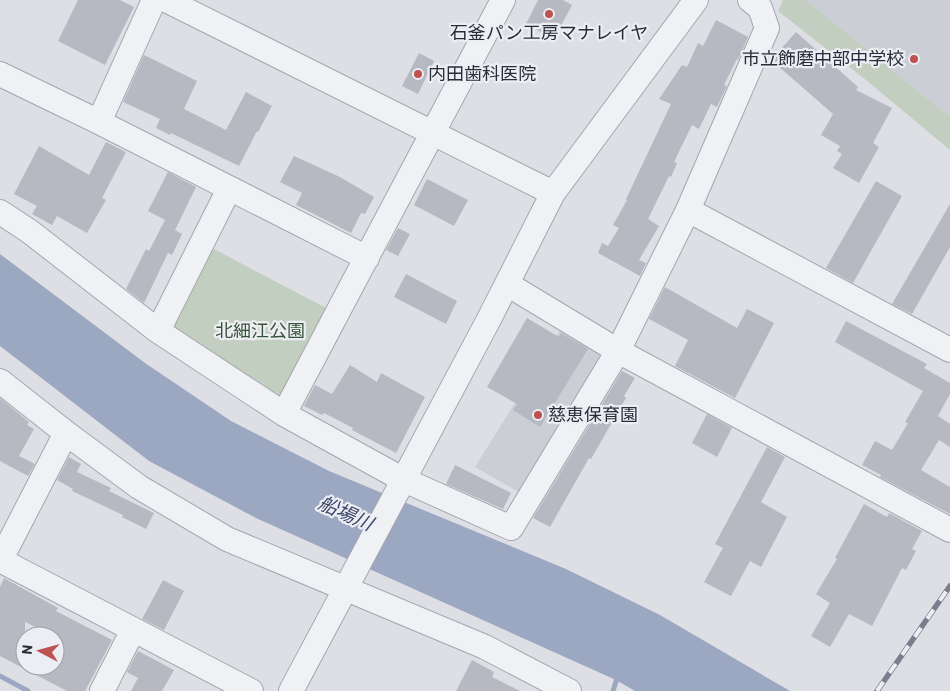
<svg xmlns="http://www.w3.org/2000/svg" width="950" height="691" font-family="Barlow,'Noto Sans JP',sans-serif">
  <style>
    .built { fill: #ccced6 }
    .green { fill: #c1cec0 }
    .water { fill: #9ca8c2 }
    .lines { fill: none; stroke-linecap: round; stroke-linejoin: round }
    .stream { stroke: #9ca8c2; stroke-width: 5 }
    .building { fill: #b6b8c2; fill-rule: evenodd }
    .minor-casing { stroke: #a4a6ae; stroke-width: 26 }
    .minor { stroke: #f0f1f4; stroke-width: 24 }
    .rail-casing { stroke: #797d8d; stroke-width: 5.5 }
    .rail { stroke: #edeef3; stroke-width: 4; stroke-dasharray: 11; stroke-linecap: butt }
    .poi-dot { fill: #bd5250; stroke: #edeef3; stroke-width: 2 }
    .labels { text-anchor: middle; stroke-width: 4.5; stroke-linejoin: round; paint-order: stroke }
    .poi-label { font-size: 18px; fill: #292c3a; stroke: #edeef3; text-anchor: start }
    .park-label { font-size: 18px; fill: #385438; stroke: #edeef3 }
    .water-label { font-size: 19px; font-style: italic; fill: #384569; stroke: #edeef3 }
  </style>
  <rect width="100%" height="100%" fill="#dedfe5"/>
  <path class="built" d="M806,0H950V117Z
    M562,327L599,350L600,362L520,493L475,467Z"/>
  <path class="green" d="M783,0H806L950,117V150L866,80L778,11Z
    M208,246L330,310L283,397L277,400L170,332Z"/>
  <path class="water" d="M0,254L145,363L231,421L329,471L566,569L660,615L790,691H635L616,680L256,518L149,461L0,346Z"/>
  <g class="lines">
    <path class="stream" d="M0,676L28,691
      M613,691L618,675"/>
  </g>
  <path class="building" d="M78,0H120L134,7L105,65L58,41Z
    M538,0H563L572,5L554,39L526,24Z
    M716,20L748,37L738,60L737,59L724,85L727,86L717,107L711,104L699,129L692,125L674,162L677,163L671,177L669,176L648,219L659,226L639,260L646,263L640,276L598,253L602,243L608,246L619,228L613,225L627,200L626,199L671,104L659,99L682,65L687,67L698,43L703,46Z
    M796,32L858,87L856,90L892,108L873,143L879,147L859,183L833,168L842,154L837,151L840,146L821,135L833,114L771,60Z
    M419,53L434,61L418,94L402,86Z
    M144,55L197,81L184,109L226,130L246,92L272,106L258,132L257,131L239,166L171,133L170,135L156,128L160,119L123,102Z
    M106,142L126,152L102,198L106,200L87,233L57,216L52,225L32,214L37,206L14,194L39,146L89,175Z
    M294,156L340,177L374,197L365,214L361,213L351,233L296,205L302,193L280,182Z
    M168,172L196,187L175,230L182,234L172,255L168,253L144,303L126,289L146,249L149,251L165,220L148,211Z
    M427,179L468,200L454,226L414,205Z
    M876,181L902,196L853,283L826,268Z
    M950,204V247L912,314L892,304Z
    M398,228L410,234L398,256L386,250Z
    M406,274L457,301L446,324L394,297Z
    M665,287L737,328L747,309L774,323L735,398L675,366L688,340L649,319Z
    M527,318L559,337L561,333L588,349L540,427L513,410L517,404L487,387Z
    M846,321L927,364L924,368L950,383V394L938,416L950,424V447L939,440L921,470L950,487V514L880,477L881,475L862,465L875,441L892,450L908,423L905,422L923,391L835,342Z
    M350,365L377,382L381,373L425,397L396,453L352,430L353,428L324,413L322,415L304,406L315,385L332,394Z
    M622,371L635,378L624,396L626,398L591,459L589,458L550,527L533,518Z
    M0,398L29,422L27,425L34,429L19,456L35,464L28,476L0,461Z
    M707,414L732,428L717,457L692,443Z
    M767,447L785,457L761,502L787,517L761,567L750,561L731,596L704,582L723,548L715,544Z
    M69,457L81,464L77,472L111,488L109,491L154,513L146,529L122,517L123,515L72,491L73,489L57,480Z
    M455,465L511,493L503,509L446,484Z
    M864,504L887,517L889,513L922,531L912,549L916,551L906,570L902,568L872,626L849,614L830,647L811,636L830,603L816,594L837,559L835,558Z
    M4,578L58,608L56,611L112,640L85,691H67L0,656V587ZM25,622L55,636V666H25Z
    M163,580L184,591L164,630L142,619Z
    M138,651L174,670L162,691H131L138,678L127,672Z
    M472,660L494,672L492,677L520,691H456Z"/>
  <g class="lines">
    <g class="minor-casing">
      <path id="minor" d="M166,0L553,193
        M0,74L99,122L367,258
        M99,122L154,0
        M688,210L950,350
        M0,212L29,231L158,331L284,414L402,479L511,528L618,351L688,210L767,28L760,8L750,0
        M507,284L618,351L950,530
        M158,331L229,189
        M0,381L66,433L139,487L227,539L485,647L569,691
        M284,414C357,276 429,138 503,0
        M0,560L251,691
        M0,561L66,433
        M102,691L133,630
        M291,691L488,321L553,193L696,0"/>
    </g>
    <use href="#minor" class="minor"/>
    <g class="rail-casing">
      <path id="rail" d="M877,691L950,586"/>
    </g>
    <use href="#rail" class="rail"/>
  </g>
  <g class="poi-dot">
    <circle cx="549" cy="14" r="5"/>
    <circle cx="914" cy="59" r="5"/>
    <circle cx="418" cy="74" r="5"/>
    <circle cx="538" cy="415" r="5"/>
  </g>
  <g class="labels">
    <g class="poi-label">
      <text x="549" y="39" text-anchor="middle">石釜パン工房マナレイヤ</text>
      <text x="904" y="65" text-anchor="end">市立飾磨中部中学校</text>
      <text x="428" y="80">内田歯科医院</text>
      <text x="548" y="421">慈恵保育園</text>
    </g>
    <g class="park-label">
      <text x="260" y="337">北細江公園</text>
    </g>
    <g class="water-label">
      <text transform="translate(346 513) rotate(24)" y="7">船場川</text>
    </g>
  </g>
  <g transform="translate(40 651) rotate(276)"><circle r="24" fill="#edeef3" stroke="#9fa0a9"/>
  <path d="M0-4L9 19L0 12L-9 19Z" fill="#bd5250"/>
  <text y="-8" font-size="14" font-weight="bold" text-anchor="middle" fill="#292c3a">N</text>
  </g>
</svg>
